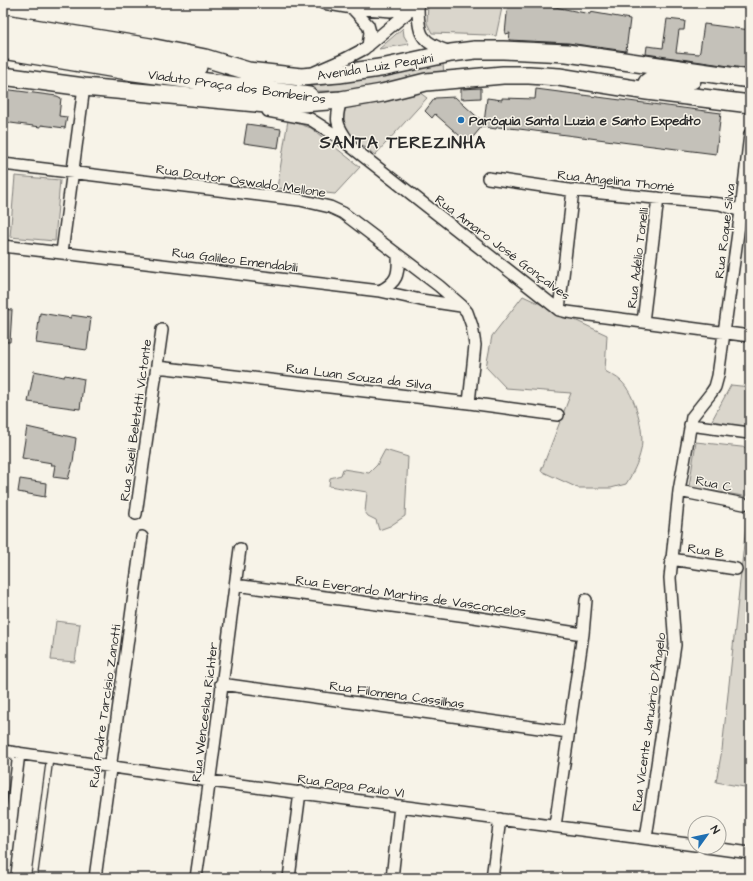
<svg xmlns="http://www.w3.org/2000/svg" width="753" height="881" font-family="'Architects Daughter',sans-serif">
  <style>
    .green { fill: #dad6cc; stroke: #82807c }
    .building { fill: #c4c1b9; stroke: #2b2b2b }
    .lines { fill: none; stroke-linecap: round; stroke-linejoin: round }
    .service-casing { stroke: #2b2b2b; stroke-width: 8 }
    .minor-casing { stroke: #2b2b2b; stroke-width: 14 }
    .primary-casing { stroke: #2b2b2b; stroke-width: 20 }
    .service { stroke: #f7f3e8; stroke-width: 5.5 }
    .minor { stroke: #f7f3e8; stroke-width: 11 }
    .primary { stroke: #f7f3e8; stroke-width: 17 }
    .poi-dot { fill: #1f6fb2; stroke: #f7f3e8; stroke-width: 1.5 }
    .labels { text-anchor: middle; stroke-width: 3; stroke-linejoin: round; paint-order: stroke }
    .street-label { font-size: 13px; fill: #2b2b2b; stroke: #f7f3e8 }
    .poi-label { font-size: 13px; font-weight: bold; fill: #2b2b2b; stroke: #f7f3e8; text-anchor: start }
    .district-label { font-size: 17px; font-weight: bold; letter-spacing: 1px; fill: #2b2b2b; stroke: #f7f3e8 }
  </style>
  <rect width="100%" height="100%" fill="#f7f3e8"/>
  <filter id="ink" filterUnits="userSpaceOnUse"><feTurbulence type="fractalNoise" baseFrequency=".025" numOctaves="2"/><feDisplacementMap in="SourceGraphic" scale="8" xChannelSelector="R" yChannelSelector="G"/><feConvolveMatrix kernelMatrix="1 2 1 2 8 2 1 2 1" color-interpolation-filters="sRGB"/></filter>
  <g filter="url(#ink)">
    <path class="green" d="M428,3H503L496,36L487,35L432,33L427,23Z
      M403,28L404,36L409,44L379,49Z
      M443,64L444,74L340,91H304L302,87L332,84L357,78Z
      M419,92L427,98L375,155L354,139L343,124L344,114L346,108Z
      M288,120L311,128L360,167L335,194L277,188Z
      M15,176L60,180L55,241L10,237Z
      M523,296L607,335L605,371C610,374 617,377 621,381C635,394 645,432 641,450C638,463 633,473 626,484L611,488H578L541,471L571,393L506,388L486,367L492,336Z
      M731,385L750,387V427L711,422Z
      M696,442L750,448V788L716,782L722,750L749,497L689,487Z
      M385,450L408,457L405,516L390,526L379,530L376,520L368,516L365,512L367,492L329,486L330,478L341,475L343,469L369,473L377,465Z
      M56,621L80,624L75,662L51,660Z"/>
    <path class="building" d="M508,3H526L555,7L590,14V12L630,19L626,51L568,43L509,40L510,33L505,34Z
      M667,19L685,21L684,30H679L676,52L699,54L700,51L704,24L750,30V69L646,54L647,46L663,48Z
      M481,88V98L461,99V89Z
      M3,89L57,96L61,98L59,116L67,117L65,128L41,125V127L3,122Z
      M536,89L721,113L716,154L519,129L497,127L496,129L483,127L484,124L468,143L435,114L432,118L425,111L435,98L455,97L484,123L487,98L502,100V98L535,99Z
      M247,124L281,129L278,148L244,143Z
      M3,309L12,310L10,342H3Z
      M40,313L71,318V315L91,318L87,350L36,343Z
      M34,371L64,377L65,375L84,379L80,409L28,402Z
      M27,427L76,438L73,462L68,479L53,477L55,465H51L52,463L22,458Z
      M20,479L46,483L45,497L18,492Z"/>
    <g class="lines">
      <g class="service-casing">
        <path id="service" d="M34,878L50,757"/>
      </g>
      <g class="minor-casing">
        <path id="minor" d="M323,3L352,8L391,11L413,6
          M418,4C418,35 420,42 450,52
          M352,8L368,25L370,32L368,46
          M315,72L345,59L364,49L419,3
          M341,100C335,120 336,124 348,141
          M268,111L310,119L340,138L559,310L567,312L750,336
          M3,164L300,200L330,207L343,213L439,286L462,306L467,312L472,326L475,345L469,403
          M488,178L569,190L720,204L741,211
          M3,246L380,291L421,300L461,306
          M62,252L84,87
          M380,291C397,282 399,275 398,256
          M559,310L573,190
          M643,322L658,198
          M157,367L469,403L558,415
          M690,425L749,433
          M679,491L744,504
          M136,514L162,330
          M671,559L736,569
          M235,585L467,616L583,634
          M221,684L568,732
          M3,751L210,781L695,845
          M555,826L583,634L586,600
          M646,838L675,645L670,578L679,491L692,417L711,393L715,387L718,376L741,211L750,134
          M706,847L750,853
          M4,878L19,753
          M95,878L142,537
          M196,878C212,769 225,659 240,549
          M289,878L300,792
          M392,878L400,806
          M492,878L500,819"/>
      </g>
      <g class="primary-casing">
        <path id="primary" d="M3,23L150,47L205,58L248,71L301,77L339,74L386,67L451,53L475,50H503L567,53L750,79
          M3,36C68,45 133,62 198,67
          M3,50L134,72L309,96
          M3,76L84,87L277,105L341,100L382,93L426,82L503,75H529L559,77L647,91L750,104
          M647,91C645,86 646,82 651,80H692"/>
      </g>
      <use href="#service" class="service"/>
      <use href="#minor" class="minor"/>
      <use href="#primary" class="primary"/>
    </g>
  </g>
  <circle class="poi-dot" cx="461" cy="120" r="4"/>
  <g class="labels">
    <g class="street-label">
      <text transform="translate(375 66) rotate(-9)" y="5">Avenida Luiz Pequini</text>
      <text transform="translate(237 86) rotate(8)" y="5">Viaduto Praça dos Bombeiros</text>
      <text transform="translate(241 180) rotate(8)" y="5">Rua Doutor Oswaldo Mellone</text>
      <text transform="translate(616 180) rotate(6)" y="5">Rua Angelina Thomé</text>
      <text transform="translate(724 231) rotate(-83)" y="5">Rua Roque Silva</text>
      <text transform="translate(503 247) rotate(37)" y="5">Rua Amaro José Gonçalves</text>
      <text transform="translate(637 258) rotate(-83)" y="5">Rua Adélio Tonelli</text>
      <text transform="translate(235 259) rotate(7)" y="5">Rua Galileo Emendabili</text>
      <text transform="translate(359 376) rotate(7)" y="5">Rua Luan Souza da Silva</text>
      <text transform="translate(135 420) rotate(-82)" y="5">Rua Sueli Beletatti Victonte</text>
      <text transform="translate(714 483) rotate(12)" y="5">Rua C</text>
      <text transform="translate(706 550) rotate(9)" y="5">Rua B</text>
      <text transform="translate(411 595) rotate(8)" y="5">Rua Everardo Martins de Vasconcelos</text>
      <text transform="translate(397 694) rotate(8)" y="5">Rua Filomena Cassilhas</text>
      <text transform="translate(104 706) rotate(-82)" y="5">Rua Padre Tarcísio Zanotti</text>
      <text transform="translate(204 712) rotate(-83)" y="5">Rua Wenceslau Richter</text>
      <text transform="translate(648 722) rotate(-82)" y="5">Rua Vicente Januário D'Ângelo</text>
      <text transform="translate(351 785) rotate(8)" y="5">Rua Papa Paulo VI</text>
    </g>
    <g class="poi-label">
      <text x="469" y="125">Paróquia Santa Luzia e Santo Expedito</text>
    </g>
    <g class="district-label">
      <text x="403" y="148">SANTA TEREZINHA</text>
    </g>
  </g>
  <rect width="753" height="881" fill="none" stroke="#f7f3e8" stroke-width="16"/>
  <rect x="8" y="8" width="737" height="865" fill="none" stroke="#2b2b2b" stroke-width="1.5" filter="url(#ink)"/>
  <g transform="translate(707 835) rotate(57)"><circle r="19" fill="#f7f3e8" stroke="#a5a39c"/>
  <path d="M0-3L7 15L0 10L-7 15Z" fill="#1f6fb2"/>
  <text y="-6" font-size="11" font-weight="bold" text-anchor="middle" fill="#2b2b2b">N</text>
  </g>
</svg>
